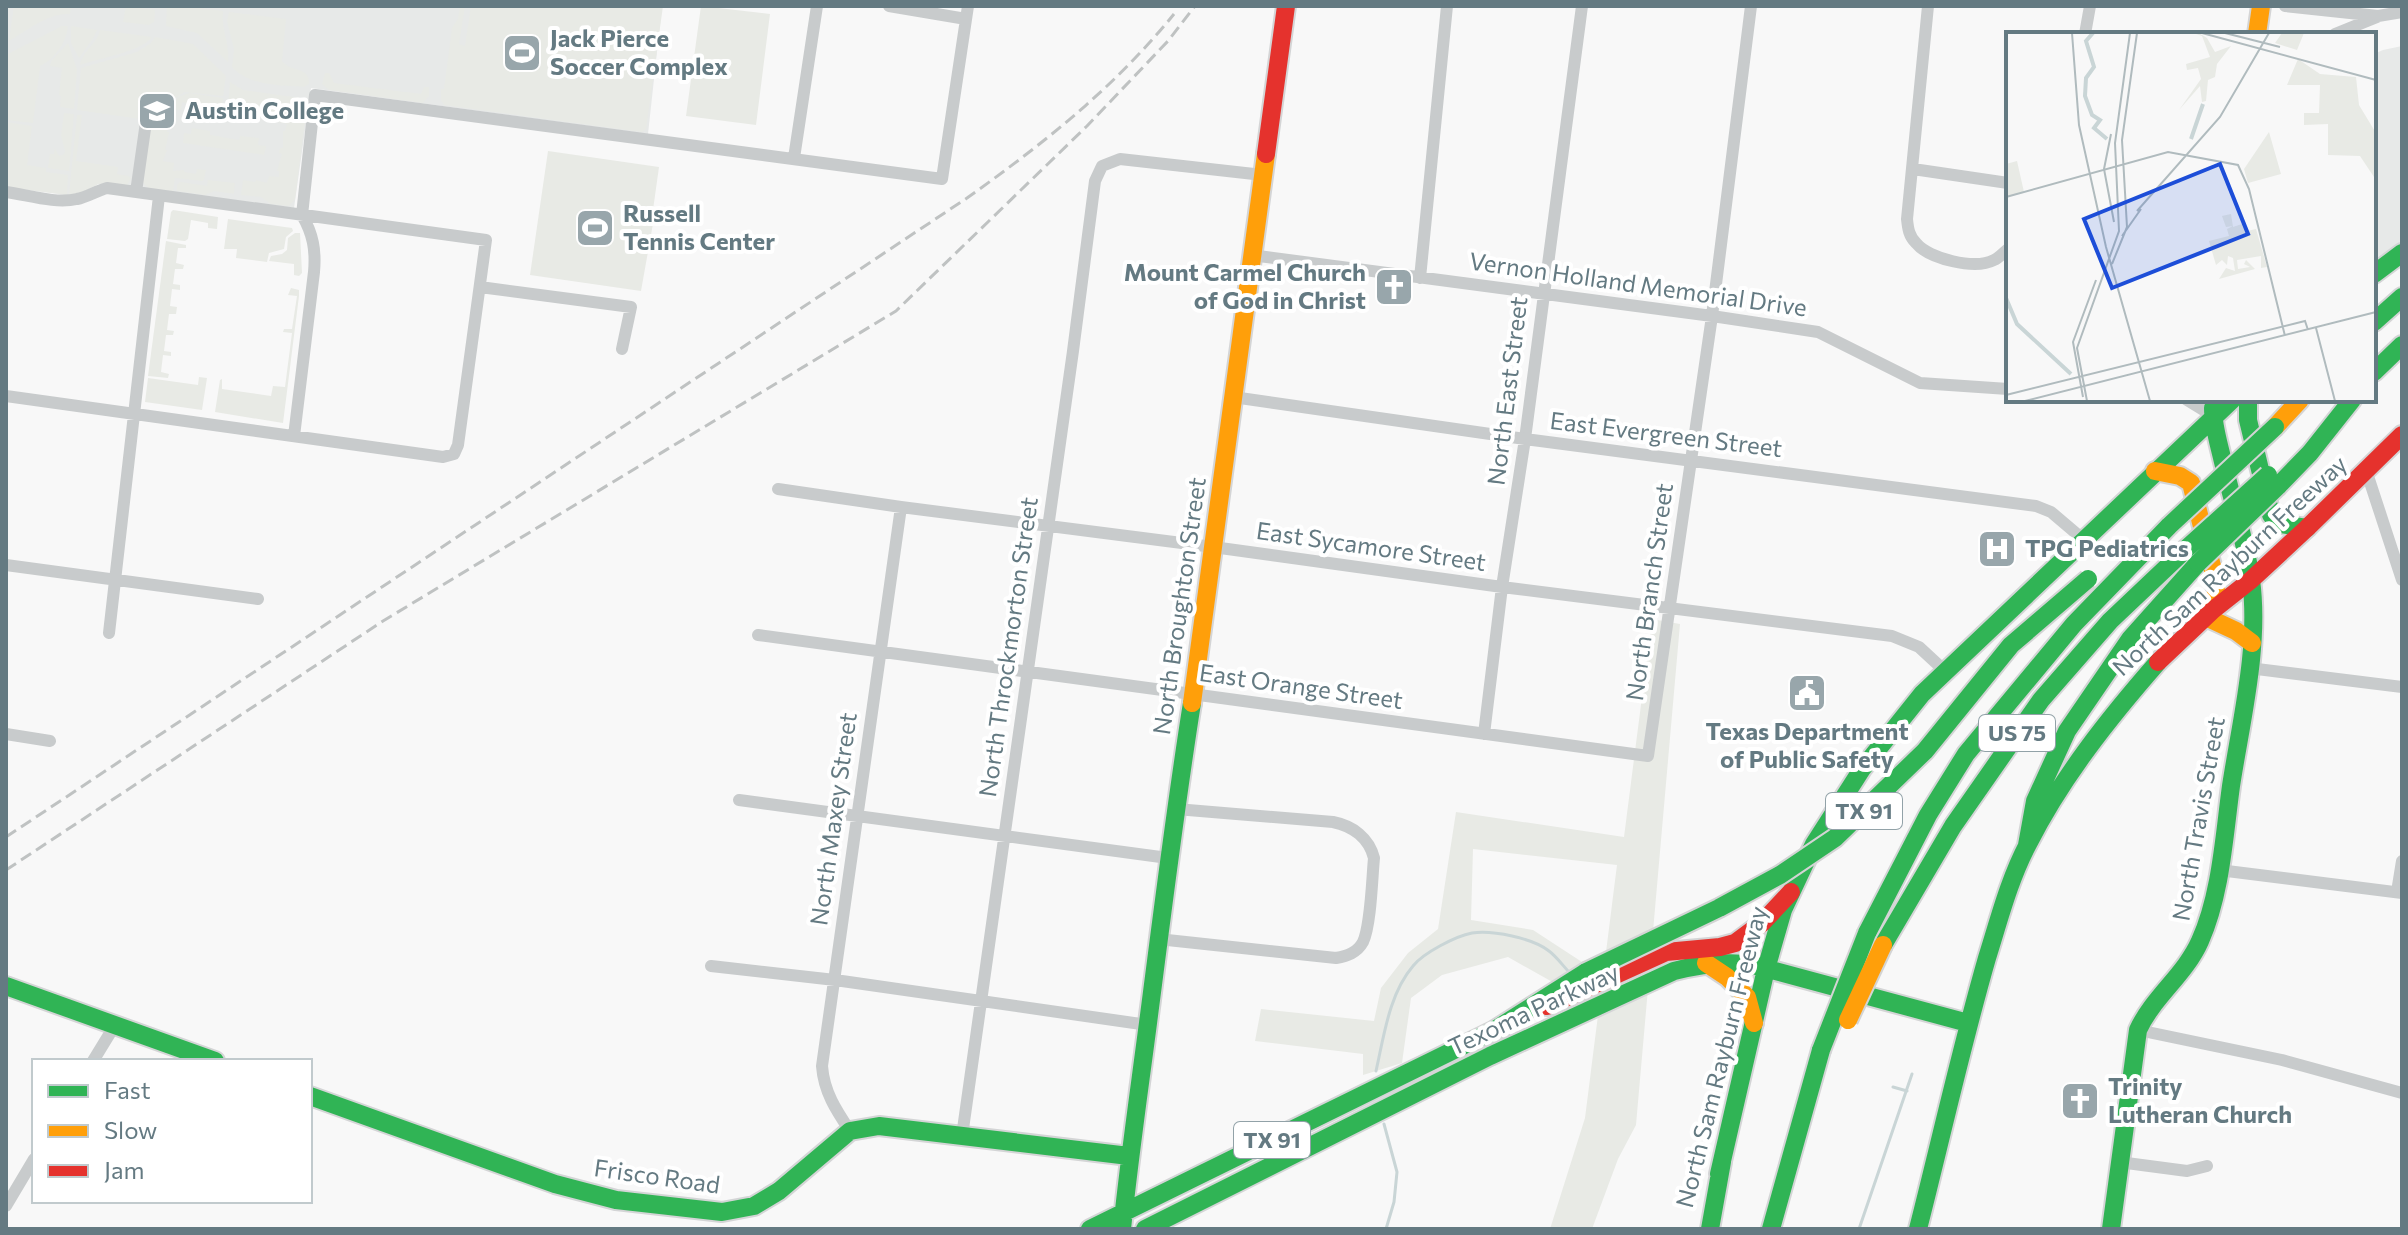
<svg xmlns="http://www.w3.org/2000/svg" width="2408" height="1235" font-family="Commissioner,sans-serif">
  <style>
    .built { fill: #e7e9e8 }
    .green { fill: #e8eae5 }
    .lines { fill: none; stroke-linecap: round; stroke-linejoin: round }
    .stream { stroke: #c9d5d6; stroke-width: 3 }
    .fast-casing { stroke: #d4d5d6; stroke-width: 22 }
    .slow-casing { stroke: #d4d5d6; stroke-width: 22 }
    .jam-casing { stroke: #d4d5d6; stroke-width: 22 }
    .street { stroke: #c8cbcc; stroke-width: 12 }
    .fast { stroke: #30b455; stroke-width: 18 }
    .slow { stroke: #ff9f0a; stroke-width: 18 }
    .jam { stroke: #e5322d; stroke-width: 18 }
    .rail { stroke: #bfc2c2; stroke-width: 3; stroke-dasharray: 12 6; stroke-linecap: butt }
    .fast-bridge-casing { stroke: #d3d4d4; stroke-width: 22; stroke-linecap: butt }
    .slow-bridge-casing { stroke: #d3d4d4; stroke-width: 22; stroke-linecap: butt }
    .fast-bridge { stroke: #30b455; stroke-width: 18 }
    .slow-bridge { stroke: #ff9f0a; stroke-width: 18 }
    .labels { text-anchor: middle; stroke-width: 8; stroke-linejoin: round; paint-order: stroke }
    .shield { fill: #fff; stroke: #92a2a8; stroke-width: 2 }
    .shield-label { font-size: 22px; font-weight: bold; fill: #647a82 }
    .poi-label { font-size: 24px; font-weight: bold; fill: #647a82; stroke: #fff; text-anchor: start }
    .street-label { font-size: 24px; fill: #647a82; stroke: #fff }
    .inset-river { fill: none; stroke: #c9d5d6; stroke-width: 4 }
    .inset-road { fill: none; stroke: #b0bbbe; stroke-width: 2 }
    .view { fill: #1d4ed8; fill-opacity: 0.15; stroke: #1d4ed8; stroke-width: 4 }
    .inset-edge { fill: none; stroke: #647a82; stroke-width: 4 }
  </style>
  <rect width="100%" height="100%" fill="#f8f8f8"/>
  <path class="built" d="M6,6H662L648,134L311,88L294,208L100,183L75,196L6,187Z
    M2402,46V241L2374,268V54L2383,50Z"/>
  <path class="green" d="M14,6H71L70,14C48,13 28,30 9,41Z
    M126,6L155,10L154,22L149,25L123,22Z
    M167,6H186L223,11C221,30 230,44 228,62L197,33L166,26Z
    M460,6H465L459,44L465,46L471,6H663L646,129L642,132L444,105L441,100V89H444L452,28L458,19Z
    M701,6L770,14L756,125L686,116Z
    M229,12L286,19L282,61C291,73 310,66 309,84L304,87C280,85 249,86 232,67L234,50L227,22Z
    M62,26H68C66,43 55,59 40,66L33,123L6,120V55Z
    M71,26L97,30L94,37L79,58L71,43Z
    M100,30L152,37C141,52 99,58 80,65C83,50 97,44 100,30Z
    M155,37L193,44L226,76L223,96L184,92L147,120L77,110L81,68L137,52L151,43Z
    M68,43L77,70L74,109L60,107L61,96L59,95L62,68L50,66L52,60Z
    M325,73H329L334,83L421,94L424,87H429V96L423,103L329,90L322,84Z
    M230,82L243,90L300,98L307,104L295,199L289,206L271,204L261,197L241,195L243,180L255,182L256,180L267,183L269,176L279,177V171H277L282,154L279,153L280,148H283V131H285L287,124L277,122V116L269,114V116L265,113L247,111L246,113L233,111V109L228,108Z
    M189,93L223,98L222,107L214,106L213,109L207,108L206,106H192L182,102L181,110L170,109V115H172L171,121H169L167,132H169L165,150H167L163,161L174,163L173,171L184,170L185,172L196,174L197,169L206,170L204,180L202,181L175,178L173,191L148,188L143,183L152,120L180,96Z
    M64,113L74,114L69,171L48,168L50,154H54L55,148L59,156L63,155L65,152L61,136Z
    M77,115H82L76,161L118,167L117,174L128,176L131,178L127,186L98,184L75,196L69,195Z
    M6,122L32,126L27,165L46,168V172L68,175L67,195L6,187Z
    M192,128L210,131V135L239,140L240,136L259,138L258,145L266,146L264,155L183,143L184,133L191,134Z
    M548,151L659,167L652,217L654,218L641,291L530,275Z
    M208,180L235,183L234,194L214,191L205,195L177,191V185L180,182L207,186Z
    M173,210L218,217L217,229L208,228V223L191,220L188,239L185,241L167,239L171,212Z
    M228,219L292,228L293,231L286,237L284,249L269,253L267,262L236,258L237,249H224Z
    M295,233H300L302,273L299,276L294,275V264L269,261L271,256L282,254L287,250L288,238Z
    M166,241L186,245V248H178L176,263L184,265L183,269H175L173,284L180,285V290L172,289L170,306L177,307L176,314H169L167,330L174,331L173,335H166L164,351L171,352V356L163,355L161,372L169,374L168,378L148,376Z
    M291,288L299,290V296L283,423L215,412L220,380L222,379V389L271,396L273,386L285,387L292,333L283,332L284,329H292L297,296L288,295Z
    M199,377L207,378L202,410L145,402L148,378L198,385Z
    M1652,619L1680,624L1636,1125L1618,1159L1592,1229H1550L1585,1118L1617,865L1473,849L1471,920L1533,930L1582,962L1556,984L1508,957L1442,975L1411,998L1402,1063L1363,1075V1054L1255,1041L1261,1009L1374,1021L1381,988L1408,953L1438,929L1456,812L1624,837Z"/>
  <g class="lines">
    <path class="stream" d="M1376,1071C1384,1036 1389,994 1413,966C1423,953 1456,936 1472,933C1492,930 1533,938 1549,951C1557,957 1563,966 1570,973
      M1893,1087L1907,1091
      M1384,1124L1397,1172L1394,1202L1386,1229
      M1859,1229L1912,1074"/>
    <g class="fast-casing">
      <path id="fast" d="M2374,274L2402,253
        M2374,322L2402,297
        M2374,372L2402,345
        M2248,400V420L2271,515L2281,524L2307,528
        M2278,486L2310,453L2352,400
        M2027,845L2035,801L2067,731L2130,639L2198,563
        M1867,933L1928,815L1966,754L2074,624L2169,526
        M1883,945L1953,826L2041,700L2110,621L2186,549
        M6,986L215,1061
        M1490,1033L1586,972
        M310,1096L555,1184L616,1200L722,1212L754,1206L779,1191L850,1131L879,1126L1129,1156
        M1719,1174L1766,969L1783,910L1814,844L1862,769L1922,694L2232,400
        M1090,1229L1503,1026
        M1122,1229C1129,1160 1139,1092 1148,1023C1162,916 1175,809 1192,703
        M1145,1229L1490,1056L1674,971C1701,964 1725,961 1753,965L1968,1023
        M1710,1229L1722,1162
        M1771,1229L1821,1050
        M1918,1229C1941,1139 1961,1048 1987,958C1999,920 2009,880 2028,844C2062,777 2109,718 2158,662
        M2111,1229L2138,1030C2153,997 2185,975 2200,941C2221,894 2224,837 2231,786C2241,721 2260,646 2251,580C2246,542 2232,500 2223,462C2219,444 2213,426 2213,408"/>
    </g>
    <g class="slow-casing">
      <path id="slow" d="M2257,34L2261,6
        M2275,427L2300,400
        M2155,471L2180,476L2191,483L2215,578L2216,592L2213,610
        M2206,617L2236,631L2252,643
        M1192,703L1266,154
        M1706,963L1727,977L1747,997L1754,1023"/>
    </g>
    <g class="jam-casing">
      <path id="jam" d="M1266,154L1286,6
        M2158,662L2213,610L2251,580L2307,528L2402,435
        M1547,1006L1666,952L1720,947L1735,943L1762,923L1791,892"/>
    </g>
    <path class="street" d="M889,6L966,19
      M1928,6L1907,219C1908,229 1909,236 1916,243C1929,259 1975,270 1994,260C1999,258 2004,252 2008,249
      M2285,6L2378,16L2402,12
      M2085,34L2090,6
      M2335,34L2377,17
      M794,158L817,6
      M1913,169L2008,183
      M6,192C28,195 55,204 77,199C87,197 96,191 107,188L486,240L458,445L454,454L443,457L6,396
      M136,192L146,122
      M1251,255L1712,316L1818,332L1920,383L2008,389
      M1420,278L1447,6
      M480,287L631,307L622,349
      M1233,397L1525,439L2036,506L2051,512L2084,540
      M2187,400L2213,416
      M294,436L314,272C316,250 313,234 302,215L315,95L942,179L968,6
      M2366,470L2402,580
      M778,489L901,507L1213,547L1502,587L1892,636L1919,647L1946,672
      M6,565L258,599
      M109,633L159,196
      M758,635L1648,756L1712,316L1751,6
      M2249,668L2402,687
      M6,734L50,741
      M1484,734L1502,587L1525,439L1582,6
      M739,800L1168,858
      M2219,870L2402,893
      M2397,892L2402,861
      M1158,939L1336,958C1347,956 1357,953 1363,942C1371,925 1372,878 1374,858C1369,838 1353,826 1333,822L1176,809
      M711,966L835,980L1148,1025
      M2138,1030L2282,1060L2402,1093
      M93,1061L115,1025
      M850,1131C836,1110 824,1092 822,1066L901,507
      M962,1136L1073,351L1095,181L1102,166L1120,159L1263,175
      M2119,1162L2187,1171L2207,1166
      M6,1206L34,1159"/>
    <use href="#fast" class="fast"/>
    <use href="#slow" class="slow"/>
    <use href="#jam" class="jam"/>
    <path class="rail" d="M6,837L967,198C1043,144 1115,87 1174,14
      M6,870L383,621L896,311L1087,126L1168,41L1195,6"/>
    <g class="fast-bridge-casing">
      <path id="fast-bridge" d="M2169,526L2275,427
        M2186,549L2268,475
        M2198,563L2278,486
        M1586,972L1719,908L1780,875L1835,838L1925,751L2011,645L2088,579
        M1821,1050L1867,933"/>
    </g>
    <g class="slow-bridge-casing">
      <path id="slow-bridge" d="M1848,1020L1883,945"/>
    </g>
    <use href="#fast-bridge" class="fast-bridge"/>
    <use href="#slow-bridge" class="slow-bridge"/>
  </g>
  <defs>
    <g id="stadium-square" transform="scale(2)"><rect x="-9" y="-9" width="18" height="18" rx="4" fill="#98a6ab" stroke="#fff"/><path d="M0-5a6.5 5 0 1 0 0 10a6.5 5 0 1 0 0-10ZM-3.5-1.8h7v3.6h-7Z" fill="#fff"/></g>
    <g id="university-square" transform="scale(2)"><rect x="-9" y="-9" width="18" height="18" rx="4" fill="#98a6ab" stroke="#fff"/><path d="M0-5L7-2L0 1L-7-2ZM-4 1L0 2.5L4 1V4Q0 6-4 4Z" fill="#fff"/></g>
    <g id="church-square" transform="scale(2)"><rect x="-9" y="-9" width="18" height="18" rx="4" fill="#98a6ab" stroke="#fff"/><path d="M-1.2-6h2.4v3.5h3.3v2.4h-3.3V6h-2.4V-.1h-3.3v-2.4h3.3Z" fill="#fff"/></g>
    <g id="hospital-square" transform="scale(2)"><rect x="-9" y="-9" width="18" height="18" rx="4" fill="#98a6ab" stroke="#fff"/><path d="M-5-5h3v3.5h4V-5h3V5h-3V1.5h-4V5h-3Z" fill="#fff"/></g>
    <g id="civic-square" transform="scale(2)"><rect x="-9" y="-9" width="18" height="18" rx="4" fill="#98a6ab" stroke="#fff"/><path d="M-.6-6.5H3V-4.5H.6V-3L4-1V1h2V6H-6V1h2V-1L-.6-3ZM-1.2 2.5V6h2.4V2.5Z" fill="#fff"/></g>
  </defs>
  <g fill-rule="evenodd">
    <use href="#stadium-square" x="522" y="53"/>
    <use href="#university-square" x="157" y="111"/>
    <use href="#stadium-square" x="595" y="228"/>
    <use href="#church-square" x="1394" y="287"/>
    <use href="#hospital-square" x="1997" y="549"/>
    <use href="#civic-square" x="1807" y="693"/>
    <use href="#church-square" x="2080" y="1101"/>
  </g>
  <g class="labels">
    <g class="shield">
      <rect x="1979" y="715" width="76" height="36" rx="6"/>
      <rect x="1826" y="793" width="76" height="36" rx="6"/>
      <rect x="1234" y="1122" width="76" height="36" rx="6"/>
    </g>
    <g class="shield-label">
      <text x="2017" y="741">US 75</text>
      <text x="1864" y="819">TX 91</text>
      <text x="1272" y="1148">TX 91</text>
    </g>
    <g class="poi-label">
      <text x="550" y="47">Jack Pierce<tspan x="550" dy="28">Soccer Complex</tspan></text>
      <text x="185" y="119">Austin College</text>
      <text x="623" y="222">Russell<tspan x="623" dy="28">Tennis Center</tspan></text>
      <text x="1366" y="281" text-anchor="end">Mount Carmel Church<tspan x="1366" dy="28">of God in Christ</tspan></text>
      <text x="2025" y="557">TPG Pediatrics</text>
      <text x="1807" y="740" text-anchor="middle">Texas Department<tspan x="1807" dy="28">of Public Safety</tspan></text>
      <text x="2108" y="1095">Trinity<tspan x="2108" dy="28">Lutheran Church</tspan></text>
    </g>
    <g class="street-label">
      <text transform="translate(1638 285) rotate(8)" y="8">Vernon Holland Memorial Drive</text>
      <text transform="translate(1508 391) rotate(-83)" y="8">North East Street</text>
      <text transform="translate(1666 435) rotate(7)" y="8">East Evergreen Street</text>
      <text transform="translate(1371 547) rotate(8)" y="8">East Sycamore Street</text>
      <text transform="translate(2230 566) rotate(-43)" y="8">North Sam Rayburn Freeway</text>
      <text transform="translate(1650 592) rotate(-82)" y="8">North Branch Street</text>
      <text transform="translate(1180 606) rotate(-82)" y="8">North Broughton Street</text>
      <text transform="translate(1009 647) rotate(-82)" y="8">North Throckmorton Street</text>
      <text transform="translate(1301 687) rotate(8)" y="8">East Orange Street</text>
      <text transform="translate(834 819) rotate(-82)" y="8">North Maxey Street</text>
      <text transform="translate(2199 819) rotate(-80)" y="8">North Travis Street</text>
      <text transform="translate(1534 1010) rotate(-25)" y="8">Texoma Parkway</text>
      <text transform="translate(1722 1057) rotate(-76)" y="8">North Sam Rayburn Freeway</text>
      <text transform="translate(657 1177) rotate(8)" y="8">Frisco Road</text>
    </g>
  </g>
  <g transform="translate(2006 32)">
    <rect width="370" height="370" fill="#f8f8f8"/>
    <path d="M187,1H193L201,6L209,20L225,14L211,32L209,45L202,48L200,69L196,70L194,54L173,78L195,47L192,36L181,38L180,32L204,25L196,4ZM276,1H298L291,18L269,11ZM292,27L314,42L350,45L353,73L370,101V148L354,124L322,123V92L298,93V81H313L314,53H281ZM263,100L275,142L242,151L238,137ZM11,129L18,160L0,165V132ZM225,182L227,195L239,191L241,199L250,197L261,235L255,236V224L231,228L232,237L244,235L238,232L240,228L249,237L213,247L220,236L229,239L227,226L222,224L221,233L216,228L210,233L203,209L223,204L221,197L227,194L220,195L216,184Z" fill="#e8eae5"/>
    <path class="inset-river" d="M87,1L80,9L88,35L80,46L79,64L86,83L94,88L88,96L101,107M185,107L197,72M0,266L11,292L65,342"/>
    <path class="inset-road" d="M66,1L73,93L100,215L144,369M196,1L370,48M219,1L274,15M105,102L98,137L108,190M0,165L162,120L232,133L243,157L279,304M131,179L214,85L263,1M116,204L135,177M106,232L121,195L116,108L131,1M310,296L329,369M0,363L299,289L302,298M77,365L67,310L90,248M19,369L370,280M81,369L71,316L113,199L109,111L124,1"/>
    <path class="view" d="M214,132L242,202L106,256L78,187Z"/>
    <rect width="370" height="370" class="inset-edge"/>
  </g>
  <rect width="2408" height="1235" fill="none" stroke="#647a82" stroke-width="16"/>
  <rect x="32" y="1059" width="280" height="144" fill="#ffffff" stroke="#c1cacd" stroke-width="2"/>
  <rect x="48" y="1085" width="40" height="12" fill="#30b455" stroke="#c1cacd" stroke-width="2"/>
  <text x="104" y="1099" font-size="24" fill="#647a82">Fast</text>
  <rect x="48" y="1125" width="40" height="12" fill="#ff9f0a" stroke="#c1cacd" stroke-width="2"/>
  <text x="104" y="1139" font-size="24" fill="#647a82">Slow</text>
  <rect x="48" y="1165" width="40" height="12" fill="#e5322d" stroke="#c1cacd" stroke-width="2"/>
  <text x="104" y="1179" font-size="24" fill="#647a82">Jam</text>
</svg>
